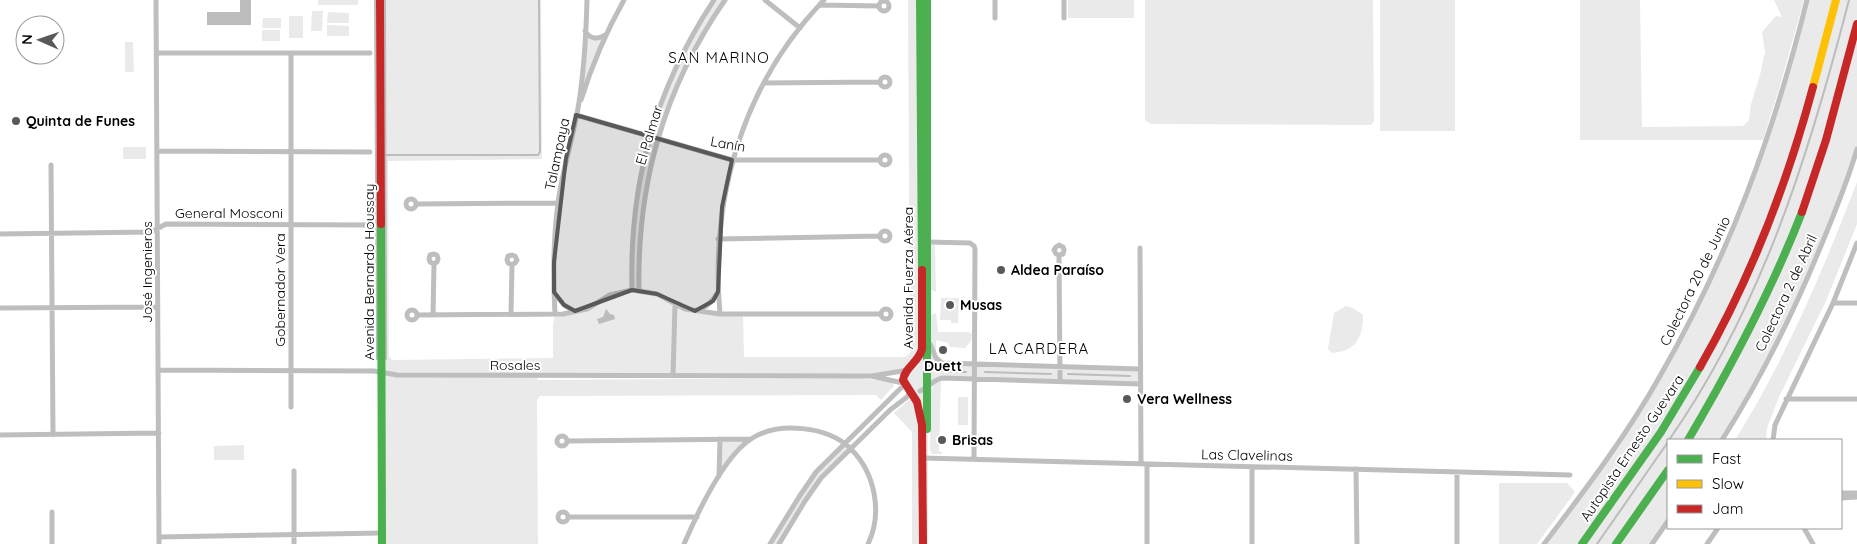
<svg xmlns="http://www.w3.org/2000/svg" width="1857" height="544" font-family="Quicksand,sans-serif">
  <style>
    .green { fill: #eaeaea }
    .water { fill: #bcbcbc }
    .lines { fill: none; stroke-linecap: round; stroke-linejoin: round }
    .stream { stroke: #bcbcbc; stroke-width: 2 }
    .street { stroke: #bebebe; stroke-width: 5 }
    .fast { stroke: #4caf50; stroke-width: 8 }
    .slow { stroke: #ffc107; stroke-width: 8 }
    .jam { stroke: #c62828; stroke-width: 8 }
    .marked { fill: #595959; fill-opacity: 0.2; stroke: #595959; stroke-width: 4; stroke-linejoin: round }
    .poi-dot { fill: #595959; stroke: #fff; stroke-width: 2 }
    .labels { text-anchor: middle; stroke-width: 4; stroke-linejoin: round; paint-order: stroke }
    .poi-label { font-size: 14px; font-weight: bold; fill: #000; stroke: #fff; text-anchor: start }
    .street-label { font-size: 14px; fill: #000; stroke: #fff }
    .neighbourhood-label { font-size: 15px; letter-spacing: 1px; fill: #000; stroke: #fff }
  </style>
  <rect width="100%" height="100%" fill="#fff"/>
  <path class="green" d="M318,0H358V5H318Z
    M380,0H541L542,159L388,161L389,356L392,360L553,358V325L555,314L587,309L610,295L632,290L637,192L667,87L714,0H725L675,91L645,193L639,290L657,294L685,309L743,314L744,357H905L910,353L908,0H927L928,336L939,361L1140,369V384L943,378L931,383L928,417V544H923L922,425L907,389L905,373L871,376L537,377V380L860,378L892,382L894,386L881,400L876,395L540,396L537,400L538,544H382Z
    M1068,0H1134V18H1068Z
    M1145,0H1373L1374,121L1371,125L1150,124L1145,120Z
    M1380,0H1455V131H1380Z
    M1580,0H1640L1642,127L1743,126L1749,120L1751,104L1760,75L1765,52L1762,32L1776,16L1782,17L1774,0H1804L1779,89L1763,140H1580Z
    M1807,0H1857V149L1795,306L1722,440H1668V521L1652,544H1544L1628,428L1695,310L1750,188Z
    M312,11H323L322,31H311Z
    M328,12L349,13V23H327Z
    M289,16H303V38H289Z
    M263,18H281V28H262Z
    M327,25L349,26V36H327Z
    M262,30H280V41H262Z
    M585,30L594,39L605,35L576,115Z
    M125,42H133L134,72H125Z
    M123,147H146V159H123Z
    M1857,182V224L1826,301L1779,397L1767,428L1766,440H1735C1785,360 1823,271 1857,182Z
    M931,245H935L936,292L929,289Z
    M941,298H959L958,323H951V320H940Z
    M1346,306L1353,308L1363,315C1363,338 1356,351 1332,353L1328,349L1334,313Z
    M936,313L938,332H968L972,334L971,341L965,348L950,347L948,343L936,340V357L931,341L930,315Z
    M941,379L939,451L942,452V454H932L930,450L931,389L936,382Z
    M958,397H968V425H958Z
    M909,400H911L920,420L921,544H912V432L894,413Z
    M720,439H751L740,449L719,477Z
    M844,444L851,449L821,478L779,544H770L816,472Z
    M244,445V460H214V446Z
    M1499,483H1567L1575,492L1537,544H1499Z"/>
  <path class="water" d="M240,0H251V25H207V12H240Z
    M606,309L610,314L614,315L615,319L599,324L597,319L603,317Z"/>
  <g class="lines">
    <path class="stream" d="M375,0L377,359
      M385,0L386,359
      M385,155H538L540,152L539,0
      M938,371L966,372
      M985,372L1051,374
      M1068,374L1130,376
      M1669,440C1762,307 1809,155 1849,0
      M1597,544L1668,442"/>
    <path class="street" d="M156,0L159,544
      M765,0L800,28
      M995,0V18
      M1064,0V18
      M879 6a5 5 0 1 1 10 0a5 5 0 1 1-10 0Z
      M820,5L879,6
      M585,31C590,39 597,40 605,35
      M157,53H370
      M291,53V407
      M880 82a5 5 0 1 1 10 0a5 5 0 1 1-10 0Z
      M764,83L880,82
      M581,100C592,65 606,32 624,0
      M576,115L732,160H880
      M158,151L370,152
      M880 160a5 5 0 1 1 10 0a5 5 0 1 1-10 0Z
      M51,165L53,435
      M406 204a5 5 0 1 1 10 0a5 5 0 1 1-10 0Z
      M416,204L558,203
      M880 236a5 5 0 1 1 10 0a5 5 0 1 1-10 0Z
      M0,234L151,232L166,224L370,225
      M718,239L880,236
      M928,242L970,243L974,246L975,249L974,459
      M1140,248L1141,464
      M1059,255L1063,254L1064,250L1063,247L1059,245L1056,247L1054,250L1056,254L1059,255L1060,381
      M632,290C629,183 655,89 714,0
      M639,290C637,183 664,88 725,0
      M555,294L564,305L574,311
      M1833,303H1857
      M0,308L158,307
      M881 314a5 5 0 1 1 10 0a5 5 0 1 1-10 0Z
      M697,310C707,308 713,301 718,292
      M407 315a5 5 0 1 1 10 0a5 5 0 1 1-10 0Z
      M511,314L512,265L515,263L517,260L515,256L512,255L508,256L507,260L508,263L512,265
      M555,314C553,277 553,240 558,203C562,173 571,144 577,114C584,77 586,38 587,0
      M720,314C710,198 742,85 824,0
      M417,315L563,314L587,309L610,295L632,290L657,294L685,309L720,314H881
      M433,315L434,264L437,262L438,259L437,255L434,254L430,255L429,259L430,262L434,264
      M930,344L936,358L942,363L1140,369
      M159,370L374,371L397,375L871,376L903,383
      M673,376L675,304
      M872,376L908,370
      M920,391C929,388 933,379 943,378L1140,384
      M1786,399H1857
      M0,435L159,433
      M557 441a5 5 0 1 1 10 0a5 5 0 1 1-10 0Z
      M1722,440C1760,380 1791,318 1818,253C1832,219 1847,184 1857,149
      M1773,440L1775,425L1833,303L1857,243
      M567,441L751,439
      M923,458L1570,475
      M1356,469L1357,544
      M294,471V544
      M1457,472V544
      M719,476L720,439
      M1841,493H1857
      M1841,498L1857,497
      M52,512V544
      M558 517a5 5 0 1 1 10 0a5 5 0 1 1-10 0Z
      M568,517H697
      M1804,528L1813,544
      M159,537L382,533
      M684,544C697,514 723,457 751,439C778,421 828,426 851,449C875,473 883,513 868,544
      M770,544L799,497L816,472L904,385
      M779,544L805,501L821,478L890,410L907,397L910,391
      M1147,544V464
      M1252,544V467
      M1544,544C1585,490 1627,435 1660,376C1729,256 1774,133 1807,0
      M1652,544L1668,521
      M1707,544L1718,528"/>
    <path class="fast" d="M920,0L922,270
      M927,0V429
      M381,224L382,544
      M1688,440C1731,367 1771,292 1802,212
      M1582,544L1661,432L1700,367
      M1616,544L1668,470"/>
    <path class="slow" d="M1813,87L1836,0"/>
    <path class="jam" d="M380,0L381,224
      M1802,212L1826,140L1857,24
      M922,270V349C919,362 905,367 903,380L917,402L922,425L923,544
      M1700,367C1750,280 1787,184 1813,87"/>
  </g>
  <path class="marked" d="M576,115L732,160L722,207L718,292L713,301L695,311L657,294L632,290L575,311L564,305L554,292V262L566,158Z"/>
  <g class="poi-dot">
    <circle cx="16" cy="121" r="5"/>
    <circle cx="1001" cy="270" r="5"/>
    <circle cx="950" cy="305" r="5"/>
    <circle cx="943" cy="350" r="5"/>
    <circle cx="1127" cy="399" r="5"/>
    <circle cx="942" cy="440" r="5"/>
  </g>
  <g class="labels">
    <g class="poi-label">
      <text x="26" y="126">Quinta de Funes</text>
      <text x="1011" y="275">Aldea Paraíso</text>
      <text x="960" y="310">Musas</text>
      <text x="943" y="371" text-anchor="middle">Duett</text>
      <text x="1137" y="404">Vera Wellness</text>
      <text x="952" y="445">Brisas</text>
    </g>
    <g class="street-label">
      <text transform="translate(649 135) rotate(-73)" y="5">El Palmar</text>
      <text transform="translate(728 144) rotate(10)" y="5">Lanín</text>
      <text transform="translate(557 154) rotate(-78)" y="5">Talampaya</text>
      <text x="229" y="218">General Mosconi</text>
      <text transform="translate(147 272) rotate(-90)" y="5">José Ingenieros</text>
      <text transform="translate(369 272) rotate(-90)" y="5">Avenida Bernardo Houssay</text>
      <text transform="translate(908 278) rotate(-90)" y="5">Avenida Fuerza Aérea</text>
      <text transform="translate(1695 281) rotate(-64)" y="5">Colectora 20 de Junio</text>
      <text transform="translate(280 290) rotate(-90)" y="5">Gobernador Vera</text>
      <text transform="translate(1786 293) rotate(-65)" y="5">Colectora 2 de Abril</text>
      <text x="515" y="370">Rosales</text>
      <text transform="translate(1632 448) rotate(-56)" y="5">Autopista Ernesto Guevara</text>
      <text transform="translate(1247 455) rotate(1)" y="5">Las Clavelinas</text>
    </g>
    <g class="neighbourhood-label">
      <text x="719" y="63">SAN MARINO</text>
      <text x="1039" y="354">LA CARDERA</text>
    </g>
  </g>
  <rect x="1667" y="439" width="175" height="90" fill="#ffffff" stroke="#999999"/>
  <rect x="1677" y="455" width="25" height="8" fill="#4caf50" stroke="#999999"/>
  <text x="1712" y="464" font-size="15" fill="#000000">Fast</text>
  <rect x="1677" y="480" width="25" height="8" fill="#ffc107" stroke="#999999"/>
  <text x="1712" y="489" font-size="15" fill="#000000">Slow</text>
  <rect x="1677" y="505" width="25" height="8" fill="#c62828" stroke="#999999"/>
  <text x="1712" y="514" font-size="15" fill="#000000">Jam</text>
  <g transform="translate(40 40) rotate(272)"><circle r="24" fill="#ffffff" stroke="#999999"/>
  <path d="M0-4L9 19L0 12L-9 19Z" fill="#595959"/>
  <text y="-8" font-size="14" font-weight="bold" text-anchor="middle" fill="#000000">N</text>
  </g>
</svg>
